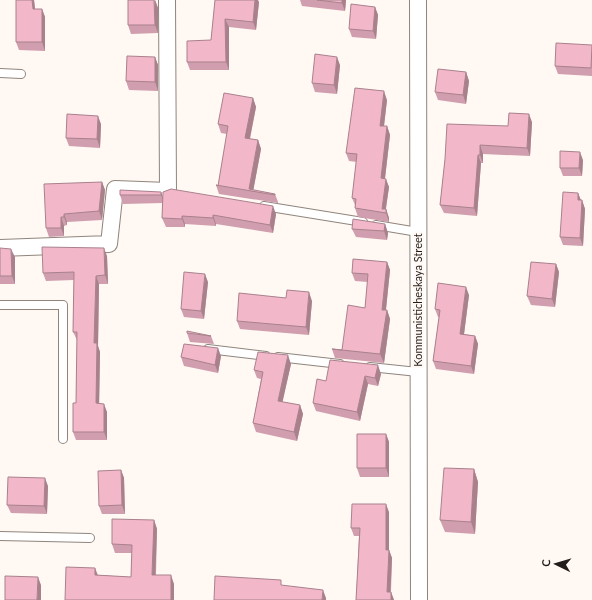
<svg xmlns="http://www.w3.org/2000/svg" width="592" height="600" font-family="Lato,sans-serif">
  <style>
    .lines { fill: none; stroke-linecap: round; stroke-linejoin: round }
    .lane-casing { stroke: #8f857d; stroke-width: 10 }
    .street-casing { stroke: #8f857d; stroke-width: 18 }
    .lane { stroke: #fff; stroke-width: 8 }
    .street { stroke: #fff; stroke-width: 16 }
    .wall { fill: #d09eae }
    .shaded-wall { fill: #a9818d }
    .building { fill: #f2b8ca; stroke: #a9818d }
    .labels { text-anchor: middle; stroke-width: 4; stroke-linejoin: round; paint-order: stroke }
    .street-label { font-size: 11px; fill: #211d1a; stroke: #fff8f3 }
  </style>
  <rect width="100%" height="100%" fill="#fff8f3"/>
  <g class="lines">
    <g class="lane-casing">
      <path id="lane" d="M0,73L21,74
        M264,206L363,222
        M376,225L418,232
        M0,305H63V439
        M208,349L266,356
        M278,357L340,364
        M370,367L418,372
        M0,536L90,538"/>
    </g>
    <g class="street-casing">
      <path id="street" d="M418,0L419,600
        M0,248L109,244L115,189L168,191L167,0"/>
    </g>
    <use href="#lane" class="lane"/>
    <use href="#street" class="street"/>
  </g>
  <path class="wall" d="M16,0H34L35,9H42L45,17V51L19,50L16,42Z
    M155,0L158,8V33L131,34L128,25Z
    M215,0L259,2L256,30L229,27V70H190L187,62L211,40Z
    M300,0H346L345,11L302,6Z
    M375,7L378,15L376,39L352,37L349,29Z
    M592,45V76L558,74L555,66Z
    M155,57L158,65V91L129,90L126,81Z
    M340,65L337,94L315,92L312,83Z
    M466,72L469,81L466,104L438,100L435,92Z
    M253,98L256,107L250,139L258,140L261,149L253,190L275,194L278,202V203L219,194L216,185L218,186L227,134L221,133L218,124Z
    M387,100L384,126H387L390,135L385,179L389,187L386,209L389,218V222L358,217L355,208V205L352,198L357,162L349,161L346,153Z
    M532,122L530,156L483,154V163H481L477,216L444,213L440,205L445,159Z
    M101,124L100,148L69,146L66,138Z
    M583,160L582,176H563L560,168Z
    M102,182L105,190L102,220L67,222V225L64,226V236L49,237L46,228Z
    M161,192L163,198L276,214L273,233L216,224V226L185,224V227H166L162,218L163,203L123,204L120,195Z
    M578,193L581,200H582L585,209L583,246L563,245L560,237Z
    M385,224L388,233L387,240L356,237L352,229Z
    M0,248L15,257V284H0Z
    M107,256L108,284H99L98,346L100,352L99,403L107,412V440H76L73,432L76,403L77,340L73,332L74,280L46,281L43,273Z
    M387,262L390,270L386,310H387L390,319L384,363L335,358L332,349L342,350L365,308L368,282L355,281L352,273Z
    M556,264L559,272L555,307L531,305L527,296Z
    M208,282L204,319L184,317L181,309Z
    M469,295L464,334L475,336L478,344L474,374L436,369L433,361L439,317H438L435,309Z
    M312,301L309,335L240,329L237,321Z
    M187,333L211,336L214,344L190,342Z
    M221,356L218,373L184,366L181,357Z
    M291,364L282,402L300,405L303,414L297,441L256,432L253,423L261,379L257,378L254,370Z
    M381,374L378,386L368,384L360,421L316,411L313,403L326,381Z
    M386,434L389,442V477H360L357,468Z
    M474,469L478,482L475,534L445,532L440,520Z
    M121,470L124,478L125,514H102L99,506Z
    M48,486L47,514L11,513L7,505Z
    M389,512V550L392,558L391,592L394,600H356L359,536H354L351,528Z
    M154,520L157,529L156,575L174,584V600H65L95,568L98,575L131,577L132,553H115L112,544Z"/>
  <path class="shaded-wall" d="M32,0H34L36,17L33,9Z
    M155,0L158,8V33L155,25Z
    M255,0H258L259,2L256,30L253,22Z
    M342,0H346L345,11L342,3Z
    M375,7L378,15L376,39L373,31Z
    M42,9L45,17V51L42,42Z
    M225,19L229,27V70L226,62Z
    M155,57L158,65V91L155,82Z
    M337,57L340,65L337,94L334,85Z
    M466,72L469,81L466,104L463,95Z
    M384,91L387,100L383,134L380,126Z
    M253,98L256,107L248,147L245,138Z
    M529,114L532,122L530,156L527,148Z
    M98,116L101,124L100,148L97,139Z
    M387,126L390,135L384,186L381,178Z
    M258,140L261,149L253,192L249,189Z
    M480,145L483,154V163L480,155Z
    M580,152L583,160L582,176L579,168Z
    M478,155L481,163L477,216L474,208Z
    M386,179L389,187L385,213L382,209Z
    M102,182L105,190L102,220L99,211Z
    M161,192L164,200V203L161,195Z
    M578,193L581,201L578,200Z
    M582,200L585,209L583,246L580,238Z
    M273,206L276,214L273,233L270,225Z
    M386,209L389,218V222L386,213Z
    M64,214L67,222V225L64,217Z
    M213,215L216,224V226L213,218Z
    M182,216L185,224V227L182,219Z
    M61,217L64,226V236L61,228Z
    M385,224L388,233L387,240L384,231Z
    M104,248L107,256L108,284L105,275Z
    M11,249L15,257V284L12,276Z
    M387,262L390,270L385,318L382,310Z
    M556,264L559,272L555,307L552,299Z
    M205,274L208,282L204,319L201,311Z
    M96,276L99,284L98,346L100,352L99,412L96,403L94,343Z
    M466,287L469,295L463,342L460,334Z
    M309,292L312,301L309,335L306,327Z
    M387,310L390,319L384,363L380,354Z
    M475,336L478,344L474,374L471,366Z
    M218,348L221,356L218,373L215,365Z
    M288,355L291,364L281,409L278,401Z
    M378,365L381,374L378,386L375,378Z
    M365,376L368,384L360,421L357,412Z
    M104,404L107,412V440L104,432Z
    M300,405L303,414L297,441L294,432Z
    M386,434L389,442V477L386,468Z
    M474,469L478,482L475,534L471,522Z
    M121,470L124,478L125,514L122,505Z
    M45,478L48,486L47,514L44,506Z
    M386,504L389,512V550L392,558L390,600L387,592L386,550Z
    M154,520L157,529L155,584L152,575Z
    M95,568L98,577L95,575Z
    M171,575L174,584V600H171Z
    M38,577L41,585V600H37Z
    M323,590L326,598V600H322Z
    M391,592L394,600H391Z"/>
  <path class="building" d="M16,0H32L33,9H42V42H16Z
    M128,0H154L155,25H128Z
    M215,0H255L253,22L225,19L226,62H187V41L211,40Z
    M317,0H342V3Z
    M351,4L375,7L373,31L349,29Z
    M556,43L592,45L591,68L555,66Z
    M315,54L337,57L334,85L312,83Z
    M127,56L155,57V82L126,81Z
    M438,69L466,72L463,95L435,92Z
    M355,88L384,91L380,126H387L381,178L386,179L382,209H386V213L355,208L356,199L352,198L357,154L346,153Z
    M224,93L253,98L245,138L258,140L249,189L275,194V195L216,185L218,186L228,126L218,124Z
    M509,113L529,114L527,148L480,145V155H478L474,208L440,205L445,159L447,124L508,126Z
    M67,114L98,116L97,139L66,138Z
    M560,151L580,152L579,168H560Z
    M102,182L99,211L64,214V217H61V228H46L44,184Z
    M171,189L273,206L270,225L213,215V218L182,216V219L162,218L163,192Z
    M120,190L161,192V195H120Z
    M563,192L578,193V200H582L580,238L560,237Z
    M353,219L385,224L384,231L352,229Z
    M42,247L104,248L105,275L96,276L94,343H97L96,403L104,404V432H73V403H76L77,332H73L74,272L43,273Z
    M0,248L11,249L12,276H0Z
    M353,259L387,262L382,310H387L380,354L332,349L342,350L348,305L365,308L368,274L352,273Z
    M531,262L556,264L552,299L527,296Z
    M184,272L205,274L201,311L181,309Z
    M438,283L466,287L460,334L475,336L471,366L433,361L440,310L435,309Z
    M287,290L309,292L306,327L237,321L239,293L286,298Z
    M187,331L211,336L187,333Z
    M184,344L218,348L215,365L181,357Z
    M258,352L288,355L278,401L300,405L294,432L253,423L263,372L254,370Z
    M330,360L378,365L375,378L365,376L357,412L313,403L317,379L326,381Z
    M357,434H386V468H357Z
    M444,468L474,469L471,522L440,520Z
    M121,470L122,505L99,506L98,471Z
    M8,477L45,478L44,506L7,505Z
    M352,504H386V550H389L387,592H391V600H356L360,528H351Z
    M112,519L154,520L152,575H171V600H65L66,567L95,568V575L131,577L132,545L112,544Z
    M5,576L38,577L37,600H5Z
    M215,576L281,580V585L323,590L322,600H214Z"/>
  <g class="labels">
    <g class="street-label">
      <text transform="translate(418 300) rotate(-90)" y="4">Kommunisticheskaya Street</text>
    </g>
  </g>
  <g transform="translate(556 564) rotate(275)" stroke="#fff8f3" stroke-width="3" paint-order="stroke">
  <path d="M0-3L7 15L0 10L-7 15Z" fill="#211d1a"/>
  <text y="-6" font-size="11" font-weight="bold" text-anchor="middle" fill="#211d1a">С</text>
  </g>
</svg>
